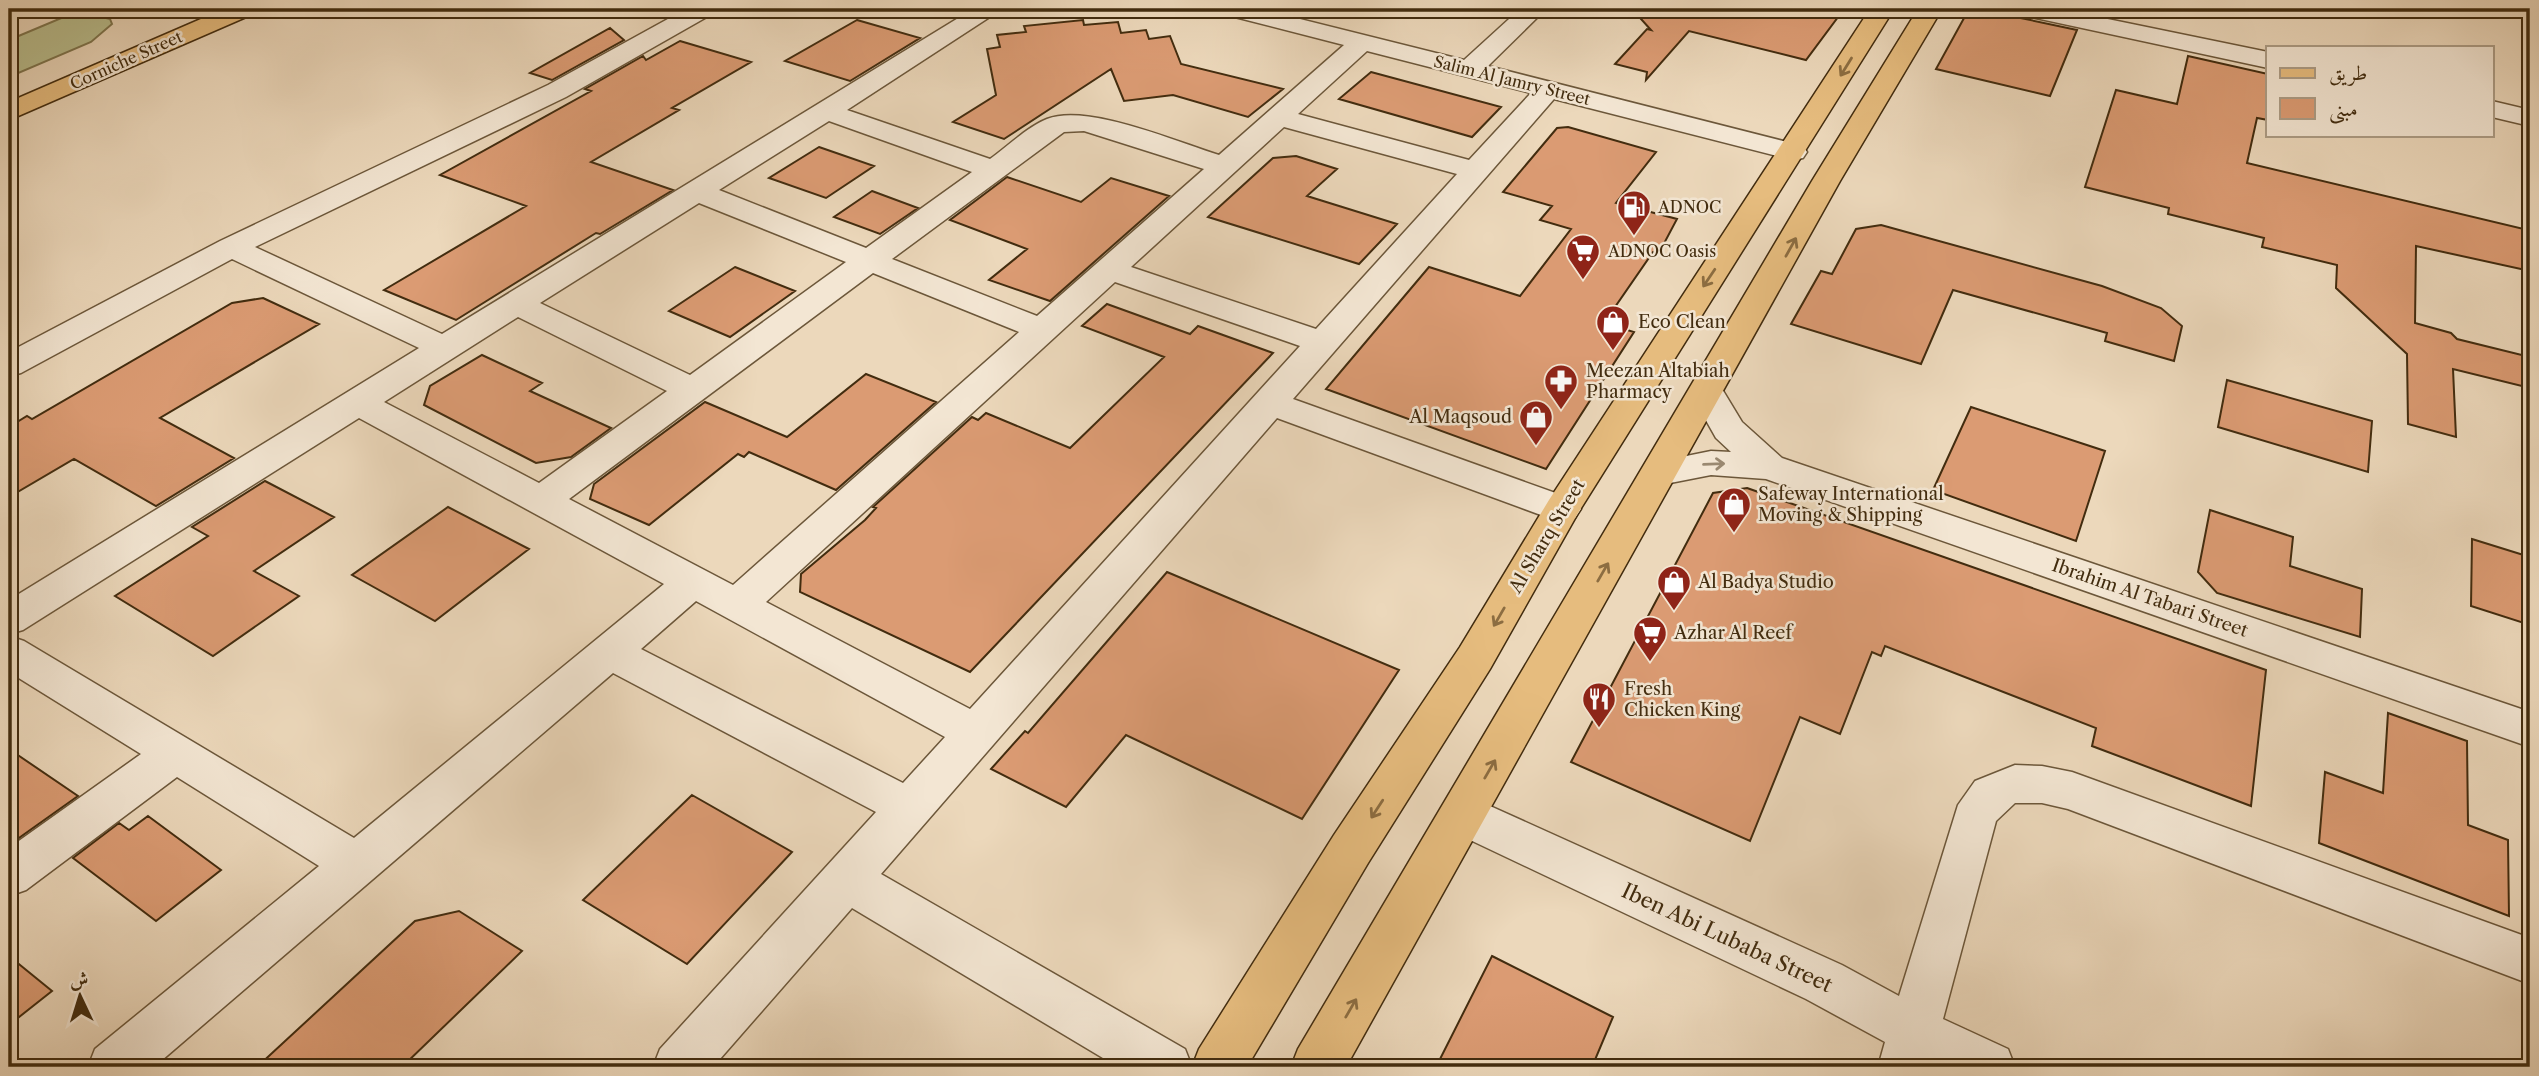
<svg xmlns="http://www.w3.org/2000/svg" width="2539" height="1076" font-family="'Libre Caslon Text',Amiri,serif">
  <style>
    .green { fill: #b9be8e; stroke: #7e754e; stroke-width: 2 }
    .building { fill: #db9b73; stroke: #422c0f; stroke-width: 2 }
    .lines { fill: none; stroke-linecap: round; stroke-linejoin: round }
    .minor-casing { stroke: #6c573a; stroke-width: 3 }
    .major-casing { stroke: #422c0f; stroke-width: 3 }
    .minor { fill: #f3e6d3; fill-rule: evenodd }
    .major { fill: #e6bc7e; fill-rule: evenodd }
    .oneway { stroke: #8c6d41 }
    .oneway2 { stroke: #9a8971 }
    .labels { text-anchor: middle; stroke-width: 5; stroke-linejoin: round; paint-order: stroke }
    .far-street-label { font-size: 16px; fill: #422c0f; stroke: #f3e6d3 }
    .far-poi-label { font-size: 16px; fill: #422c0f; stroke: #f3e6d3; text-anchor: start }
    .poi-label { font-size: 18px; fill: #422c0f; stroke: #f3e6d3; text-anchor: start }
    .street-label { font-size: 18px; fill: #422c0f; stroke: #f3e6d3 }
    .near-street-label { font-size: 21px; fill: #422c0f; stroke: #f3e6d3 }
  </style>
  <rect width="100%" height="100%" fill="#ecd8bb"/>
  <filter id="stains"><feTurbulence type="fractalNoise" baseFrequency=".00286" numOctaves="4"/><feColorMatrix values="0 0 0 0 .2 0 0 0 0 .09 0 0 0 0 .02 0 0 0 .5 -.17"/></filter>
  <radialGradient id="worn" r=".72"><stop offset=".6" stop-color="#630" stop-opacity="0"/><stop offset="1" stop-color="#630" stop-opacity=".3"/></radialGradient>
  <path class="green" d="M78,11L110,19L112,24L91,42L9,77V40Z"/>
  <path class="building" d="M1632,9H1844L1806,60L1689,31L1646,80L1647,72L1615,64L1647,29L1651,30Z
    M1969,9H2011L2016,17L2077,30L2050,96L1936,69Z
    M857,20L920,38L850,81L785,61Z
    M1083,20L1084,25L1118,22L1121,33L1146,30L1149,39L1170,36L1181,64L1283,89L1248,117L1173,95L1124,101L1111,69L1004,139L953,122L996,95L987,49L1000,47L997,35L1026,32L1024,26Z
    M610,28L624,40L552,80L530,73Z
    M680,41L751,62L672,108L679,110L591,162L673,190L600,234L596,233L456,320L384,290L526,206L440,175L591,91L585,89L643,56L646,60Z
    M2188,56L2268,74V120L2257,118L2247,163L2528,230L2530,271L2416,246L2415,323L2451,333L2457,339L2530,357V388L2453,369L2456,437L2408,424L2407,354L2336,288L2337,265L2262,247L2264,238L2168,214L2169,208L2085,187L2116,90L2177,104Z
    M1371,72L1501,107L1472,137L1339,99Z
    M1568,127L1656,152L1616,203L1677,219L1659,253L1653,252L1604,323L1634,332L1546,469L1326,389L1429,267L1520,296L1571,229L1540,220L1552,206L1503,192L1557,128Z
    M819,147L874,166L826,198L769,178Z
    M1296,156L1337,169L1307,196L1397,224L1359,264L1208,217L1273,158Z
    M1007,177L1081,202L1111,178L1169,196L1050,301L989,280L1027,249L950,220Z
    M872,191L918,208L880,234L834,217Z
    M1881,225L2102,286L2161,308L2182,326L2174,361L2105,341L2107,333L1953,290L1921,364L1791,324L1821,271L1832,274L1856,229Z
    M735,267L795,291L730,337L669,311Z
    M263,298L319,324L160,418L234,458L156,506L74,459L9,497V427L27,416L32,419L232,303Z
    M1107,304L1190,334L1198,326L1273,353L970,672L800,592L801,574L865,520L876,508L873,507L972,417L978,420L986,413L1070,448L1164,357L1082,326Z
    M482,355L542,383L530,391L611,428L571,457L536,463L424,405L430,386Z
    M866,374L936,402L836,490L749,452L744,457L738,454L649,525L590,499L594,484L705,402L787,437Z
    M2227,380L2372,421L2368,472L2218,427Z
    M1971,407L2105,451L2076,541L1933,490Z
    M265,481L334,517L254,571L299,596L213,656L115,596L208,536L192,527Z
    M1747,488L2266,670L2251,806L2092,746L2096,728L1885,646L1881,656L1872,652L1840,734L1800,717L1750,841L1571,762L1713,493Z
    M448,507L529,549L435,621L352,575Z
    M2210,510L2293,537L2290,566L2362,589L2360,637L2217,593L2198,572Z
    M2472,539L2530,557V625L2471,606Z
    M1167,572L1399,670L1302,819L1126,735L1066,807L991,769L1025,731L1028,733Z
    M2388,713L2467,741L2468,825L2508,840L2509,916L2319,843L2325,772L2383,793Z
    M9,749L78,796L9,845Z
    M692,795L792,852L687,964L583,900Z
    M148,816L221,870L156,921L73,858L119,823L129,830Z
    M459,911L522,951L402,1067H257L415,921Z
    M9,956L52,991L9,1025Z
    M1492,956L1613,1017L1592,1067H1436Z"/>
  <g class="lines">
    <g class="minor-casing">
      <path id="minor" d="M686,9H715L712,14L566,97L255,247L442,334L973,9H1002L847,110L990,159C1007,147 1027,127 1047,119C1087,103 1177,142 1219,155L1344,45L1223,14L1220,9H1260L1464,60L1520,9H1546L1488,66L1803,146L1807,152L1803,158L1793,160L1554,99L1293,399L1575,500L1581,509L1575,518L1562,522L1549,518L1277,418L881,874L1185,1049L1192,1067H1118L852,908L713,1067H653L660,1049L876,812L613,673L154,1067H88L95,1049L319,866L177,777L26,890L9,896V848L141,754L9,672V636L24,641L354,838L664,584L359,418L23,630L9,634V600L419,348L232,259L21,373L9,376V352L220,241L548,85ZM1367,51L1531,93L1469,160L1298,114ZM829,121L972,172L866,248L719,190ZM1284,127L1457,174L1316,329L1131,267ZM1084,131L1204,169L1037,316L892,259L1064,132ZM699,203L846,262L690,375L540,303ZM873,273L1019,332L733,585L569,499ZM1115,282L1300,346L970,709L766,602ZM518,317L667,391L539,483L384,402ZM696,601L945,737L903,783L641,649Z
        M2014,9H2059L2268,52V68L2026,16L2017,14Z
        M2492,101L2530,110V126L2492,117Z
        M1707,381L1719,384L1742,422L1782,458L2530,712V747L1766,479L1711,475L1660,485L1647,482L1642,473L1647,464L1711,451L1731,452L1716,438L1690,392L1695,384Z
        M2015,765L2042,766L2072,772L2530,938V984L2068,809L2042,803H2015L1996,821L1943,1019L2008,1049L2015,1067H1878L1885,1042L1806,999L1447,829L1440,815L1447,801L1463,796L1479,801L1842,965L1899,996L1958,805L1975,781Z"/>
    </g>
    <g class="major-casing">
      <path id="major" d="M224,9H256L253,14L9,120V102Z
        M1870,9H1894L1578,513L1490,669L1368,863L1247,1067H1192L1199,1049L1334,835L1460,647L1549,500Z
        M1918,9H1942L1840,181L1346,1067H1291L1298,1049L1812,181Z"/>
    </g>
    <use href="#minor" class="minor"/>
    <use href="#major" class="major"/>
  </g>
  <defs><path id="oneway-shaft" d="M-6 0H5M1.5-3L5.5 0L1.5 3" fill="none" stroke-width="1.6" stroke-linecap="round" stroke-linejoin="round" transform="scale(1.75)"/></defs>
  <g class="oneway">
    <use href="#oneway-shaft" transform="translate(1846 67) rotate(122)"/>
    <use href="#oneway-shaft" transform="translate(1791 247) rotate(-61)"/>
    <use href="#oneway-shaft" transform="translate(1709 278) rotate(124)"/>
    <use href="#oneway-shaft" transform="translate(1603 572) rotate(-60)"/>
    <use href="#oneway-shaft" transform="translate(1499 617) rotate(120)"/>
    <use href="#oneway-shaft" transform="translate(1490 769) rotate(-60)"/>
    <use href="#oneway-shaft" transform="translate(1377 809) rotate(123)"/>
    <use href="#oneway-shaft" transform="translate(1351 1008) rotate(-60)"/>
  </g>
  <use class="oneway2" href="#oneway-shaft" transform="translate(1714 464) rotate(-2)"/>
  <defs>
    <g id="fuel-pin" transform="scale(1.75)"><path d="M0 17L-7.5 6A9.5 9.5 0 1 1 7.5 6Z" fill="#8f2418" stroke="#f3e6d3"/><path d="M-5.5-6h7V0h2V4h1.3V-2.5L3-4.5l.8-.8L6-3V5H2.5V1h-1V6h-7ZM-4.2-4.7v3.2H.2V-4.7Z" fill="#fff"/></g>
    <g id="supermarket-pin" transform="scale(1.75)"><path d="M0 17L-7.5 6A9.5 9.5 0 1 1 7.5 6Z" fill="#8f2418" stroke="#f3e6d3"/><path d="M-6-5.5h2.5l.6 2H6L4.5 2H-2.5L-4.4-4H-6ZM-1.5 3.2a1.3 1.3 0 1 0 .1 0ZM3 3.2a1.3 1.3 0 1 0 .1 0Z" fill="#fff"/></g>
    <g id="shop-pin" transform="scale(1.75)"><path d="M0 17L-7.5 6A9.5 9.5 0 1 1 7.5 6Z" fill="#8f2418" stroke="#f3e6d3"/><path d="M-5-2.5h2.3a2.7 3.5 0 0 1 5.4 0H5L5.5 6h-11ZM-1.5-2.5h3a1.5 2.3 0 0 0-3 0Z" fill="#fff"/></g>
    <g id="pharmacy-pin" transform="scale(1.75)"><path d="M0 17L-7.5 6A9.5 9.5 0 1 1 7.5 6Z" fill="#8f2418" stroke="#f3e6d3"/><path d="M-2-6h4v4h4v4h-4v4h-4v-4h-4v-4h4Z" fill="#fff"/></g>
    <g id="restaurant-pin" transform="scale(1.75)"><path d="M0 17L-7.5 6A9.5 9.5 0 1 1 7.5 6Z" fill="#8f2418" stroke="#f3e6d3"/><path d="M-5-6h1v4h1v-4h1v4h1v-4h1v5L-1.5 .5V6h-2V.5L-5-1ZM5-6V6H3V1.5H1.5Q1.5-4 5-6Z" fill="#fff"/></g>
  </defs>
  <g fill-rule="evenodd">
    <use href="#fuel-pin" x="1634" y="207"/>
    <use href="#supermarket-pin" x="1583" y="251"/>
    <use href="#shop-pin" x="1613" y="322"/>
    <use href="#pharmacy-pin" x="1561" y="381"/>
    <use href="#shop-pin" x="1536" y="417"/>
    <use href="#shop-pin" x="1734" y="504"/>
    <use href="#shop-pin" x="1674" y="582"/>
    <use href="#supermarket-pin" x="1650" y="633"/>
    <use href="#restaurant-pin" x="1599" y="699"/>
  </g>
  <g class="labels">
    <g class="far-street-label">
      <text transform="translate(126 60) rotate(-24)" y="6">Corniche Street</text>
      <text transform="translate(1512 80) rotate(14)" y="6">Salim Al Jamry Street</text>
    </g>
    <g class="far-poi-label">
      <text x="1658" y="213">ADNOC</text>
      <text x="1608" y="257">ADNOC Oasis</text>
    </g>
    <g class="poi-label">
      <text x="1638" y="328">Eco Clean</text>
      <text x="1586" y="377">Meezan Altabiah<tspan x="1586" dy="21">Pharmacy</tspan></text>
      <text x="1512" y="423" text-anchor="end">Al Maqsoud</text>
      <text x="1758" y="500">Safeway International<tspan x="1758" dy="21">Moving &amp; Shipping</tspan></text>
      <text x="1698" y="588">Al Badya Studio</text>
      <text x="1674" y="639">Azhar Al Reef</text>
      <text x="1624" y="695">Fresh<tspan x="1624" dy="21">Chicken King</tspan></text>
    </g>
    <g class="street-label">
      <text transform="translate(1547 536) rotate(-59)" y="6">Al Sharq Street</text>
      <text transform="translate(2150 598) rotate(19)" y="6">Ibrahim Al Tabari Street</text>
    </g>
    <g class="near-street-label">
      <text transform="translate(1727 938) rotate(25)" y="7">Iben Abi Lubaba Street</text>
    </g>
  </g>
  <rect width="2539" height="1076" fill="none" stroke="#ecd8bb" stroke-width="35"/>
  <rect x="10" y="10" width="2518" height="1055" fill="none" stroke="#422c0f" stroke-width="3.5"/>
  <rect x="18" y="18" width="2504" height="1041" fill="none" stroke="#422c0f" stroke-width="2"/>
  <rect x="2266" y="46" width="228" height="91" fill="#f3e6d3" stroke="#ac9c85" stroke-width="2"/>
  <rect x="2280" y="68" width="35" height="10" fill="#e6bc7e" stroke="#ac9c85" stroke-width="2"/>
  <text x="2329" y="80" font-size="21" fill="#422c0f">طريق</text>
  <rect x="2280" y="98" width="35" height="21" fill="#db9b73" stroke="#ac9c85" stroke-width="2"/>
  <text x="2329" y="116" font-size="21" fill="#422c0f">مبنى</text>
  <g transform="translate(80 996) rotate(356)" stroke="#f3e6d3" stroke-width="5" paint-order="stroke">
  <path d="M0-5L12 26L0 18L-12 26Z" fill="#422c0f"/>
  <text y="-10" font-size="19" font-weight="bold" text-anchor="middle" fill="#422c0f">ش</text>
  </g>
  <rect width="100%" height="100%" filter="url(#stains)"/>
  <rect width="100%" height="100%" fill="url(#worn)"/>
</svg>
